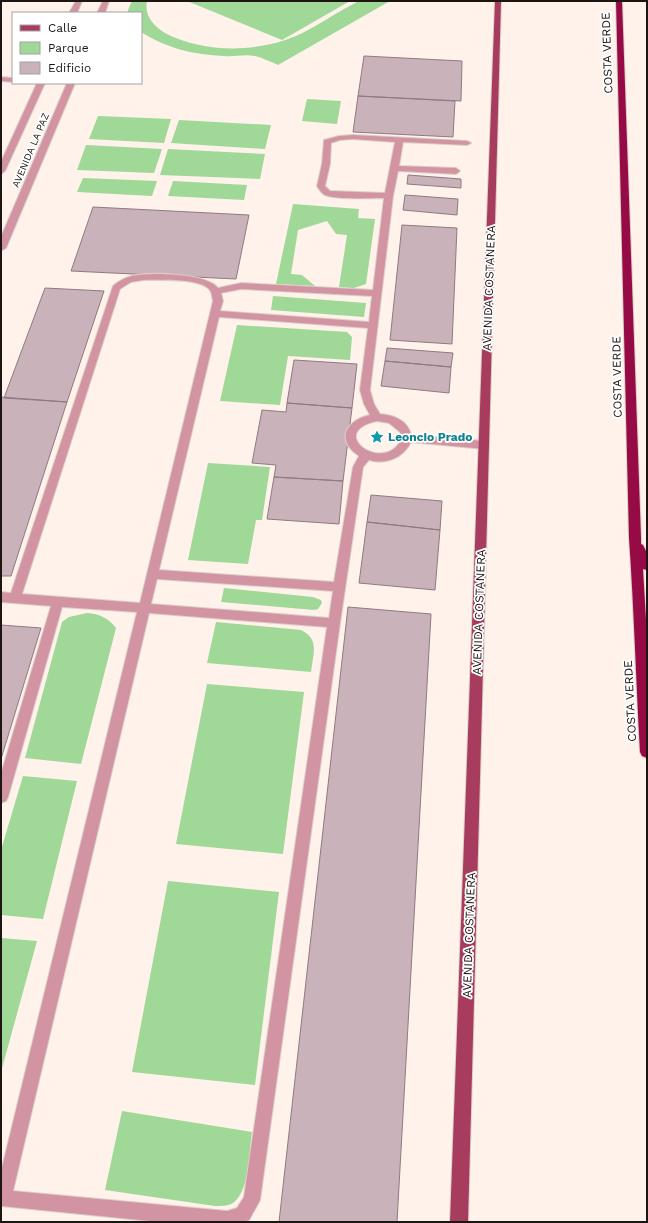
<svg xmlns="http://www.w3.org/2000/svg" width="648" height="1223" font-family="'Work Sans',sans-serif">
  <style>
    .green { fill: #9fd897 }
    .building { fill: #c9b2ba; stroke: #8f7a81 }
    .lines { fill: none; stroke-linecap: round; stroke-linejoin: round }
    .minor-casing { stroke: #dbcfc8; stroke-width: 2 }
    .major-casing { stroke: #dbcfc8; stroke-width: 2 }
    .highway-casing { stroke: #dbcfc8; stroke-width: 2 }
    .minor { fill: #d294a2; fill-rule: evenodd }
    .major { fill: #a83c5e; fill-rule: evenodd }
    .highway { fill: #960b46; fill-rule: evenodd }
    .labels { text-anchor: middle; stroke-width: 3.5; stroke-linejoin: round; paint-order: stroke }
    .far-street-label { font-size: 10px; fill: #1c1511; stroke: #fff }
    .street-label { font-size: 12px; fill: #1c1511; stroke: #fff }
    .culture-label { font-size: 12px; font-weight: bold; fill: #0d838f; stroke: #fff; text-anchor: start }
  </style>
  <rect width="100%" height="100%" fill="#fff2eb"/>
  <path class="green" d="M132,1H147C144,15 153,26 165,33C203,53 256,53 296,36C312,29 328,18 344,9C349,7 355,2 360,1C370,0 381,1 390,1L278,65C271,62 263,58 255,56C245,54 234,57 224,56C195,55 165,48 141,32V13H128V10Z
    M187,1H350L282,40Z
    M307,99L341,101L337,124L302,121Z
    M98,116L171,119L164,143L89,139Z
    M179,120L271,125L265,149L171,143Z
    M86,145L162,149L154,173L77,170Z
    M168,149L265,154L260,179L160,175Z
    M83,178L157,181L152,196L77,192Z
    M173,181L247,185L244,200L168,196Z
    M293,204L359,209L358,218L375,219L366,284L354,288L339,287L347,235L336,234L327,221L298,230L291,274L302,275L315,286L276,284Z
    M273,296L366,303L364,317L271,310Z
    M237,325L347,332L352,337L350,360L288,356L280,405L220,401Z
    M208,463L270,467L262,520H256L248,564L188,560Z
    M224,588L313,597L321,600L322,603L318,609L314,610L221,602Z
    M87,613C100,614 108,618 116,628L81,764L25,758L62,622L69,617Z
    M216,622L301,630C320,639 313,654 311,672L207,663Z
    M207,684L304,692L283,854L176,844Z
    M23,776L77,781L43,919L1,915V850Z
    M168,881L279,892L255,1085L132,1072Z
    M1,938L37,941L1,1072Z
    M122,1111L252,1132C249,1151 250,1191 233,1203C228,1206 222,1206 215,1206L105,1190Z"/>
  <path class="building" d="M364,56L462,61L461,101L358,96Z
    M358,96L455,101L453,137L353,132Z
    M408,175L461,179V188L407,184Z
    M405,195L458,199L457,215L403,210Z
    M93,207L249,215L236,279L71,271Z
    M402,225L457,228L452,344L390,340Z
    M45,288L104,291L67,402L4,398Z
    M387,348L453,353L451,367L385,361Z
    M294,360L357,364L352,408L287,403Z
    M385,361L451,367L449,393L381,386Z
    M1,397L67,402L11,576H1Z
    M287,403L352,408L343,481L274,477L276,465L252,463L262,410L286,412Z
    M274,477L343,481L339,524L267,519Z
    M371,495L442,501L440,530L367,522Z
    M367,522L440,530L435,590L359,583Z
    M348,607L431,614L397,1222H279Z
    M1,625L41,628L1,759Z"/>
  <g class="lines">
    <g class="minor-casing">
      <path id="minor" d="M76,1H82L77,13H69Z
        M103,1H109L105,13H97Z
        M1,77L13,78V82L1,81Z
        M37,83H45L5,171L1,174V162Z
        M67,83H75L6,248L1,251V237Z
        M353,135L467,141L471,143L467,145L403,142L399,166L456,168L460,171L456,174L398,171L393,196L370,390L374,404L380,414C393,415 408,420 411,435L484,441L488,442L489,445L488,448L484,449L411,442C403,458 386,465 369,460L363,467L340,623L260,1200L249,1220L244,1222H160L1,1206V1172L137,612L62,607L8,797L6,801L1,803V774L51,606L1,602V592L11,593L113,286C119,281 124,278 132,276C149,272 207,273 218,288L241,283L373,290L384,198C370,198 337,200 325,195C322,194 319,189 317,186L322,164L324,140L339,136ZM353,139L395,142L385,193L330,191L325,186L330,164L331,143L340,140ZM144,280C159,280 198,278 209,289C212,292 212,297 213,301L140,603L22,594L120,289L131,282ZM241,289L372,296L369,322L220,311L223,301L221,293ZM219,317L368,328L360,390L364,404L370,415C346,420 335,440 359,456L353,467L334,582L159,570ZM377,421L389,423L400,432V442C381,473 326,432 377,421ZM157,579L333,591L329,618L151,604ZM149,613L327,627L244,1197L237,1208L227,1211L13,1191Z"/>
    </g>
    <g class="major-casing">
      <path id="major" d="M495,1H501L468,1222H450Z"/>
    </g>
    <g class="highway-casing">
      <path id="highway" d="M616,1H622L641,538V544L643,545L647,553V570L643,569L647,637V758L642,756L640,752C636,681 634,609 629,538Z"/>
    </g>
    <use href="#minor" class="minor"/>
    <use href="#major" class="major"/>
    <use href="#highway" class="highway"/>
  </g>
  <defs>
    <g id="sight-bare" transform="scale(1.08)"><path d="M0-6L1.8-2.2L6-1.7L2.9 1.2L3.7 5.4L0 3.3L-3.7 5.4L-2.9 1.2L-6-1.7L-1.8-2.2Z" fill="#0f9aa8" stroke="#fff" stroke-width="2.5" paint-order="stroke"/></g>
  </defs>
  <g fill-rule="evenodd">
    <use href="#sight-bare" x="377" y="437"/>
  </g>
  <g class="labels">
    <g class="far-street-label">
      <text transform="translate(30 150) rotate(-67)" y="4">AVENIDA LA PAZ</text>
    </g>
    <g class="street-label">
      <text transform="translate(607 53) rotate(-92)" y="4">COSTA VERDE</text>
      <text transform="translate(489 288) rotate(-88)" y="4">AVENIDA COSTANERA</text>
      <text transform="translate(617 377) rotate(-91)" y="4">COSTA VERDE</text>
      <text transform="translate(479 612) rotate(-88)" y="4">AVENIDA COSTANERA</text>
      <text transform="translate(630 701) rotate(-93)" y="4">COSTA VERDE</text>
      <text transform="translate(469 935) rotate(-88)" y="4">AVENIDA COSTANERA</text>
    </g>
    <g class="culture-label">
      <text x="388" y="441">Leoncio Prado</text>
    </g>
  </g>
  <rect width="648" height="1223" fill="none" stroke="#1c1511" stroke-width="4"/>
  <rect x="12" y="12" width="130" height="72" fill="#ffffff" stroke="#a4a1a0"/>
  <rect x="20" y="25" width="20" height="6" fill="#a83c5e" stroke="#a4a1a0"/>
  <text x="48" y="32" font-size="12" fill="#1c1511">Calle</text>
  <rect x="20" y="42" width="20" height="12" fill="#9fd897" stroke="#a4a1a0"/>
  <text x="48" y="52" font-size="12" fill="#1c1511">Parque</text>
  <rect x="20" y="62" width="20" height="12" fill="#c9b2ba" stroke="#a4a1a0"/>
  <text x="48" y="72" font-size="12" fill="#1c1511">Edificio</text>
</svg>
